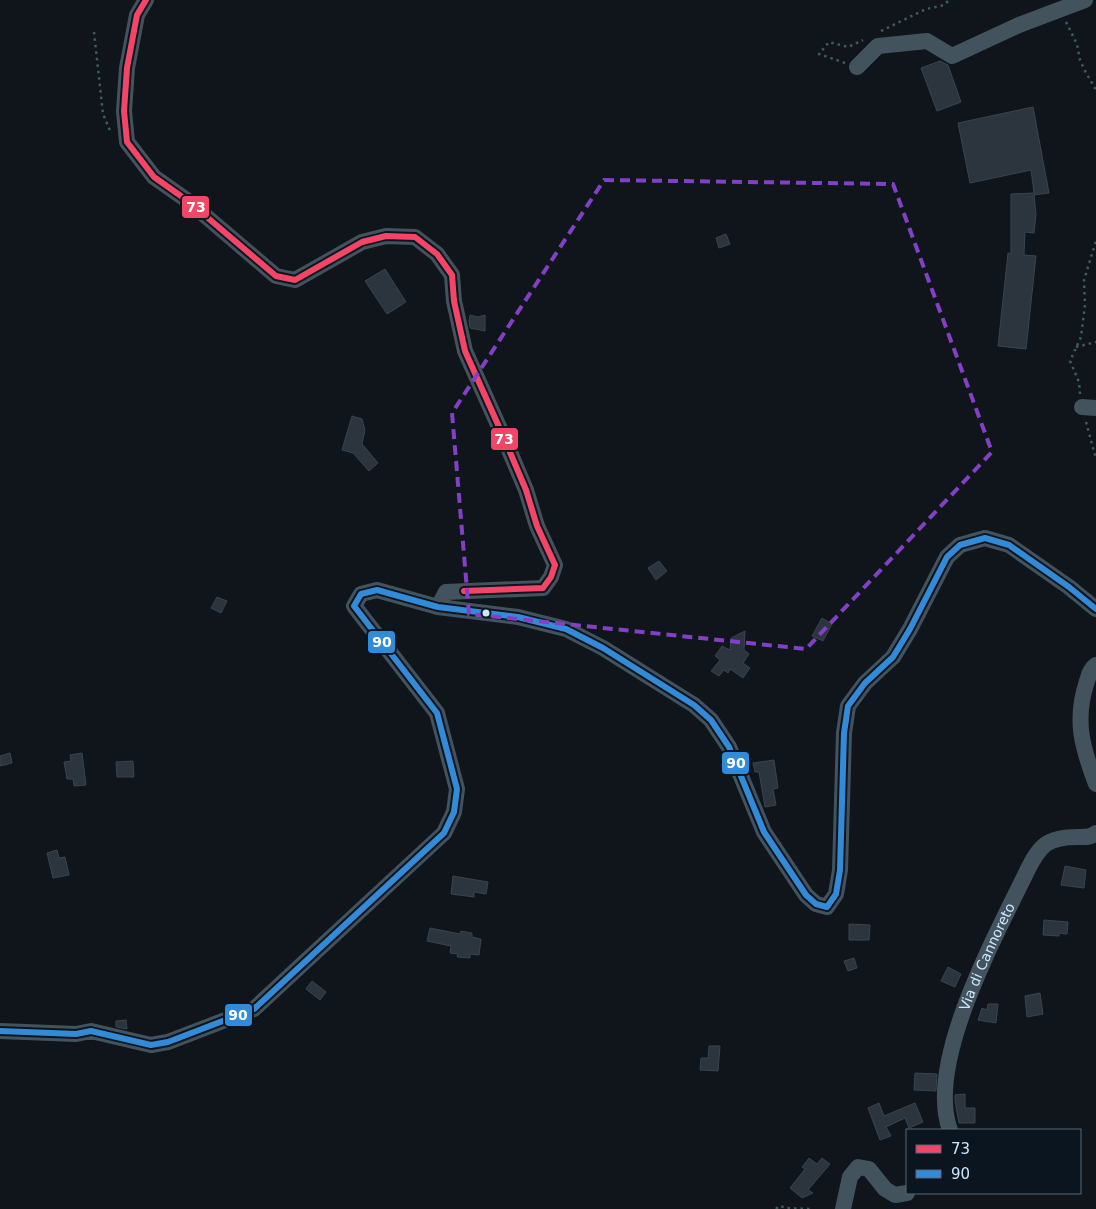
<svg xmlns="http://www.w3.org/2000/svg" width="1096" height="1209" font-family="'DejaVu Sans',sans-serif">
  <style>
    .building { fill: #2c353e; stroke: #394450 }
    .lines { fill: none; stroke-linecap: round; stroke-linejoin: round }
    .path { stroke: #405c56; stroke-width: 2.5; stroke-dasharray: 2.5 4; stroke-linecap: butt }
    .minor { stroke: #43535d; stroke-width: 16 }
    .bus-1-casing { stroke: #0b1520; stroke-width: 10 }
    .bus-2-casing { stroke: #0b1520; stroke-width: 10 }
    .bus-1 { stroke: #f34667; stroke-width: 6 }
    .bus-2 { stroke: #338bd7; stroke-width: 6 }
    .marked { fill: none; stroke: #833fc5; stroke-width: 4; stroke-dasharray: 10 6; stroke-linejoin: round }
    .bus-dot { fill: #cae7ff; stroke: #0b1520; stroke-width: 2 }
    .labels { text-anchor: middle; stroke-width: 5; stroke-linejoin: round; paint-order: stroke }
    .street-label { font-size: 14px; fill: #cae7ff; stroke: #0b1520 }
    .line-badge { stroke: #0b1520; stroke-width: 2 }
    .badge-label { font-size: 14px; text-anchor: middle; font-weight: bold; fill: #fff }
  </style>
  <rect width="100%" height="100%" fill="#10151b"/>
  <path class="building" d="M940,61L948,65L961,102L937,111L921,68Z
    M1033,107L1049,193L1034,195L1036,214L1034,233L1025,232L1024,255L1036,256L1026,349L998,346L1008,253L1011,254V194L1034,193L1031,170L970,183L958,123Z
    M726,234L730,244L719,248L716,238Z
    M385,269L406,302L387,314L365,281Z
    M470,315L478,317L485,315V331L470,328L469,320Z
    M352,416L362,419L365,430L362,444L378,463L369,471L353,453L342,450Z
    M659,561L667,571L656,580L648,568Z
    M217,597L227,601L221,613L211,608Z
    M822,618L832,624L823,641L812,636Z
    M745,631L744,650L749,654L743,663L750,668L743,678L730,669L728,673L724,670L719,676L711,671L720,660L715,656L722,646L730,650L731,638Z
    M10,753L12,763L0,766V756Z
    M82,753L86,785L74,786L73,779H67L64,762L71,761L70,755Z
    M774,760L778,788L773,789L776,805L765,807L759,772H755L753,763Z
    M133,761L134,777H117L116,762Z
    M57,850L59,858L65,857L69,875L53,878L47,853Z
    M1065,866L1086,870L1084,888L1061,885Z
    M453,876L488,882L486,894L474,892V897L451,894Z
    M1044,920L1068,922L1067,934L1059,933V936L1043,935Z
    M849,924L870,925L869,940H849Z
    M430,928L460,934L461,931L472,933V937L481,939L479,955L470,954V958L457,957L458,954L450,953L451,946L427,941Z
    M854,958L857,968L848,971L844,961Z
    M948,967L961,974L955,987L941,981Z
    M312,981L326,992L320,1000L306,989Z
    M1040,993L1043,1014L1027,1017L1025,996Z
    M988,1004H998L996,1023L978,1020L982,1008L987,1010Z
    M126,1020L127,1029L116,1027V1021Z
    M709,1046H720L718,1071L700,1070L701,1058H708Z
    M915,1073L937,1074L936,1091L914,1090Z
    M965,1094V1108H975V1123H959L955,1101V1095Z
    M879,1103L884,1116L915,1103L923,1122L909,1128L905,1118L886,1127L891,1136L880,1140L868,1108Z
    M809,1158L817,1164L822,1158L830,1164L808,1190L813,1193L802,1198L790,1188L805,1169L802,1167Z"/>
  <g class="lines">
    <path class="path" d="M1066,22L1077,44L1080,60L1085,71L1096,90
      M881,31L926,9L941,6L950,0
      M94,32L103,114L111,133
      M845,63L819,54L829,42L848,47L863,40
      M1076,347L1096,342
      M1080,394L1079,382L1070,361L1081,337L1085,305L1084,280L1096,241
      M1086,422L1096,459
      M776,1209L779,1206L787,1208L810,1209"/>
    <g class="minor">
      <path d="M146,0L137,15L127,68L124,111L127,142L154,177L188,201L276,276L295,280L362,242L386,236L415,237L437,254L452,275L454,301L465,351L504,438L526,490L537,526L555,565L551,577L543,588L446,592L438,607"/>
      <path d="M857,67L878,46L927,41L952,56L1019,25L1085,0"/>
      <path d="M1082,407L1096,408"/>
      <path d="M1096,665C1090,669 1089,675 1087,681C1074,720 1082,747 1096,784"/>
      <path d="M0,1031L76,1034L91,1031L151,1045L168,1042L254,1009L444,833L454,812L457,789L437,713L354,606L361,594L377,590L438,607L518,617L566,629L603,648L694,705L711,720L729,747L764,832L806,895L816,904L827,907L836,894L840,870L844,733L848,706L865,683L893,657L910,629L947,557L960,545L985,538L1009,545L1069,587L1096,609"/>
      <path id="s1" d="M950,1130C925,1062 997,934 1027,871C1040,845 1047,837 1078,837C1085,837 1090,838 1096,833"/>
      <path d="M843,1209L850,1177L858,1167L869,1169L885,1189L895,1195L907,1193"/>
    </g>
    <g class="bus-1-casing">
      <path id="bus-1" d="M146,0L137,15L127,68L124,111L127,142L154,177L188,201L276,276L295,280L362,242L386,236L415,237L437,254L452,275L454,301L465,351L504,438L526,490L537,526L555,565L551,577L543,588L464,591"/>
    </g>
    <g class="bus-2-casing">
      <path id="bus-2" d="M0,1031L76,1034L91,1031L151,1045L168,1042L254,1009L444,833L454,812L457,789L437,713L354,606L361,594L377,590L438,607L518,617L566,629L603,648L694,705L711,720L729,747L764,832L806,895L816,904L827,907L836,894L840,870L844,733L848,706L865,683L893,657L910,629L947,557L960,545L985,538L1009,545L1069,587L1096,609"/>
    </g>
    <use href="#bus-1" class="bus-1"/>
    <use href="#bus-2" class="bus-2"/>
  </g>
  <path class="marked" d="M604,180L893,184L992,452L806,649L469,614L452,413Z"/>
  <circle class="bus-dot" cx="486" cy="613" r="4.5"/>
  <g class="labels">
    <g class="street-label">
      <text dy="5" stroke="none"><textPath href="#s1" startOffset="181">Via di Cannoreto</textPath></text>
    </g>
  </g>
  <g class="line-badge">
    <rect x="181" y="195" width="29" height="24" rx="5" fill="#f34667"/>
    <rect x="490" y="427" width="29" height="24" rx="5" fill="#f34667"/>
    <rect x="367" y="630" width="29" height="24" rx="5" fill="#338bd7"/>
    <rect x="721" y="751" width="29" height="24" rx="5" fill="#338bd7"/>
    <rect x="224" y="1003" width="29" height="24" rx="5" fill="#338bd7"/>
  </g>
  <g class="badge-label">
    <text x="196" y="212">73</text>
    <text x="504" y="444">73</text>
    <text x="382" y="647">90</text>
    <text x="736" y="768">90</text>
    <text x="238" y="1020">90</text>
  </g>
  <rect x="906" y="1129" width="175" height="65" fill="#0b1520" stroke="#576979"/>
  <rect x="916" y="1145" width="25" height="8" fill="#f34667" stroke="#576979"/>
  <text x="951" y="1154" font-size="15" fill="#cae7ff">73</text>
  <rect x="916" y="1170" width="25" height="8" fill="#338bd7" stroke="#576979"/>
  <text x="951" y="1179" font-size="15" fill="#cae7ff">90</text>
</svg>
